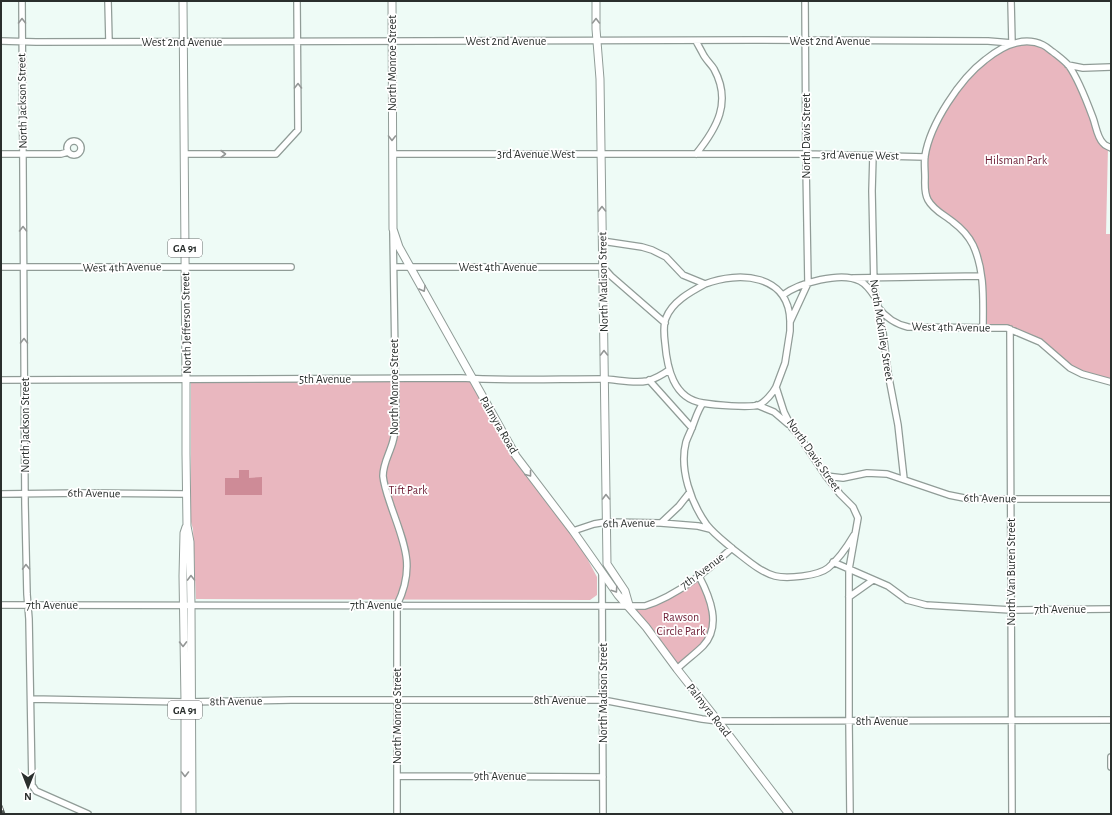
<svg xmlns="http://www.w3.org/2000/svg" width="1112" height="815" font-family="'Alegreya Sans',sans-serif">
  <style>
    .park { fill: #e9b7bf }
    .water { fill: #ce8b97 }
    .lines { fill: none; stroke-linecap: round; stroke-linejoin: round }
    .minor-casing { stroke: #909c97; stroke-width: 8 }
    .major-casing { stroke: #909c97; stroke-width: 9 }
    .minor { stroke: #fff; stroke-width: 5.5 }
    .major { stroke: #fff; stroke-width: 7 }
    .rail-casing { stroke: #525956; stroke-width: 3 }
    .rail { stroke: #fff; stroke-width: 1.5; stroke-dasharray: 4.5; stroke-linecap: butt }
    .oneway { stroke: #949796 }
    .labels { text-anchor: middle; stroke-width: 3.5; stroke-linejoin: round; paint-order: stroke }
    .shield { fill: #fff; stroke: #6a6d6c; stroke-width: 1 }
    .shield-label { font-size: 11px; font-weight: bold; fill: #2a2f2d }
    .street-label { font-size: 12px; fill: #2a2f2d; stroke: #fff }
    .park-label { font-size: 12px; fill: #6d1e35; stroke: #fff }
  </style>
  <rect width="100%" height="100%" fill="#eefbf6"/>
  <path class="park" d="M1032,42L1044,46L1065,64L1086,100L1100,140L1108,147L1106,234H1111V380L1092,376L1070,367L1049,347L1007,327H984L985,292L973,244L928,199L925,157L933,131L946,108L975,68L1012,43Z
    M472,379L516,456L573,532L597,577V595L590,600L196,599L193,529L191,522V383L271,380Z
    M699,577L712,617L708,637L677,668L630,607L645,606Z"/>
  <path class="water" d="M239,470H249V478L262,477V495H225V478H239Z"/>
  <g class="lines">
    <g class="minor-casing">
      <path id="minor" d="M22,1L25,504L27,594L29,619L32,785L36,791L88,814
        M108,1L109,42
        M805,1L806,165L808,283L790,322V331L785,363L776,387L784,412L792,428L797,433L826,476L840,494L853,507L858,518L849,569V721L850,814
        M1,41L36,42L754,40L988,41L1012,43L1011,1
        M696,41C698,45 701,50 703,54C706,60 711,64 714,69C732,102 717,128 696,154
        M1068,65L1083,68L1111,67
        M67 148a7 7 0 1 1 14 0a7 7 0 1 1-14 0Z
        M1,154H61L68,152
        M184,154H276L298,130L297,1
        M393,154H806L925,157
        M873,155L872,191L874,287L883,333L888,373L898,425L904,479
        M393,233L396,420C395,427 395,435 393,441C390,453 383,463 383,476C384,486 388,497 391,506C404,544 416,566 397,605V814
        M602,241L642,247L652,250L666,257L683,275L705,284C739,271 789,274 790,321
        M1,267H291
        M394,267H603L611,276L665,323
        M853,278L981,276
        M783,295C799,283 841,271 860,281C866,284 871,291 875,297
        M878,307C886,318 895,324 908,327L1007,328L1040,342L1070,368L1082,374L1111,382
        M983,328C983,300 985,271 973,245C968,235 961,228 953,222C945,215 934,211 928,200C924,193 925,185 925,177C925,170 924,162 925,156C930,124 960,79 985,60C1001,47 1022,35 1043,45C1047,47 1050,50 1053,52C1058,56 1065,61 1069,66C1079,80 1087,102 1093,118C1096,126 1097,137 1103,143C1105,146 1108,146 1111,148
        M1010,329L1012,814
        M1,380L461,378C507,381 555,379 601,379C616,379 633,384 647,381C655,379 662,375 669,370
        M649,380L692,428
        M776,387C773,393 765,402 759,405C749,408 714,405 703,403C698,410 696,417 693,425C691,431 688,436 686,442C679,469 691,503 707,525C715,535 725,542 734,550C746,559 760,572 775,576C787,579 818,576 828,568C839,559 847,547 854,535
        M703,403C673,399 667,367 665,343C664,335 663,325 666,318C672,302 690,292 705,284
        M757,405L774,412L788,424
        M826,476L843,478L867,473L887,474L949,495L969,499H1111
        M1,494L85,493L186,494
        M661,523L698,526L710,529
        M573,531L594,524L606,522L661,523L679,506L690,492
        M833,562L888,586L907,600L926,605L1011,610L1111,609
        M602,573L603,814
        M849,597L873,580
        M1,605L645,606C677,596 708,570 732,548
        M677,669C685,661 695,654 703,646C722,626 710,597 699,576
        M31,699L185,702L291,700H603L702,719L718,721L1111,720
        M1111,757V767
        M397,776L603,777"/>
    </g>
    <g class="major-casing">
      <path id="major" d="M183,1L186,379V454L187,526L190,542L191,606L192,814
        M392,1L393,229L399,247L516,456L573,531L618,595L646,627L677,669L718,721L789,814
        M596,1V29L600,79L607,564L625,591L629,605
        M185,814V702L183,576L184,533L186,527"/>
    </g>
    <use href="#minor" class="minor"/>
    <use href="#major" class="major"/>
    <g class="rail-casing">
      <path id="rail" d="M1,806L4,814"/>
    </g>
    <use href="#rail" class="rail"/>
  </g>
  <defs><path id="oneway-chevron" d="M-2-3.5L2.5 0L-2 3.5" fill="none" stroke-width="1.6" stroke-linecap="round" stroke-linejoin="round"/></defs>
  <g class="oneway">
    <use href="#oneway-chevron" transform="translate(22 21) rotate(-90)"/>
    <use href="#oneway-chevron" transform="translate(596 21) rotate(-90)"/>
    <use href="#oneway-chevron" transform="translate(298 86) rotate(-90)"/>
    <use href="#oneway-chevron" transform="translate(392 138) rotate(90)"/>
    <use href="#oneway-chevron" transform="translate(223 154)"/>
    <use href="#oneway-chevron" transform="translate(602 209) rotate(-91)"/>
    <use href="#oneway-chevron" transform="translate(23 229) rotate(-90)"/>
    <use href="#oneway-chevron" transform="translate(423 289) rotate(61)"/>
    <use href="#oneway-chevron" transform="translate(24 341) rotate(-90)"/>
    <use href="#oneway-chevron" transform="translate(604 353) rotate(-91)"/>
    <use href="#oneway-chevron" transform="translate(529 474) rotate(52)"/>
    <use href="#oneway-chevron" transform="translate(606 497) rotate(-91)"/>
    <use href="#oneway-chevron" transform="translate(26 567) rotate(-91)"/>
    <use href="#oneway-chevron" transform="translate(191 578) rotate(-91)"/>
    <use href="#oneway-chevron" transform="translate(615 590) rotate(56)"/>
    <use href="#oneway-chevron" transform="translate(183 644) rotate(89)"/>
    <use href="#oneway-chevron" transform="translate(185 774) rotate(90)"/>
  </g>
  <g class="labels">
    <g class="shield">
      <rect x="168" y="239" width="34" height="18" rx="3"/>
      <rect x="168" y="701" width="34" height="18" rx="3"/>
    </g>
    <g class="shield-label">
      <text x="185" y="252">GA 91</text>
      <text x="185" y="714">GA 91</text>
    </g>
    <g class="street-label">
      <text x="506" y="45">West 2nd Avenue</text>
      <text x="830" y="45">West 2nd Avenue</text>
      <text x="182" y="46">West 2nd Avenue</text>
      <text transform="translate(392 63) rotate(-90)" y="4">North Monroe Street</text>
      <text transform="translate(22 101) rotate(-91)" y="4">North Jackson Street</text>
      <text transform="translate(806 136) rotate(-90)" y="4">North Davis Street</text>
      <text x="536" y="158">3rd Avenue West</text>
      <text transform="translate(860 155) rotate(1)" y="4">3rd Avenue West</text>
      <text transform="translate(122 267) rotate(-1)" y="4">West 4th Avenue</text>
      <text x="498" y="271">West 4th Avenue</text>
      <text transform="translate(603 282) rotate(-91)" y="4">North Madison Street</text>
      <text transform="translate(186 323) rotate(-91)" y="4">North Jefferson Street</text>
      <text transform="translate(951 327) rotate(1)" y="4">West 4th Avenue</text>
      <text transform="translate(882 330) rotate(81)" y="4">North McKinley Street</text>
      <text x="325" y="383">5th Avenue</text>
      <text transform="translate(394 387) rotate(-90)" y="4">North Monroe Street</text>
      <text transform="translate(25 425) rotate(-90)" y="4">North Jackson Street</text>
      <text transform="translate(499 425) rotate(60)" y="4">Palmyra Road</text>
      <text transform="translate(814 455) rotate(55)" y="4">North Davis Street</text>
      <text transform="translate(94 493) rotate(1)" y="4">6th Avenue</text>
      <text transform="translate(990 498) rotate(1)" y="4">6th Avenue</text>
      <text transform="translate(629 523) rotate(-1)" y="4">6th Avenue</text>
      <text transform="translate(702 571) rotate(-37)" y="4">7th Avenue</text>
      <text transform="translate(1011 572) rotate(-90)" y="4">North Van Buren Street</text>
      <text x="52" y="609">7th Avenue</text>
      <text x="376" y="609">7th Avenue</text>
      <text x="1060" y="613">7th Avenue</text>
      <text transform="translate(603 693) rotate(-90)" y="4">North Madison Street</text>
      <text x="560" y="704">8th Avenue</text>
      <text transform="translate(236 701) rotate(-1)" y="4">8th Avenue</text>
      <text transform="translate(709 710) rotate(52)" y="4">Palmyra Road</text>
      <text transform="translate(397 716) rotate(-90)" y="4">North Monroe Street</text>
      <text x="882" y="725">8th Avenue</text>
      <text x="500" y="780">9th Avenue</text>
    </g>
    <g class="park-label">
      <text x="1016" y="164">Hilsman Park</text>
      <text x="408" y="494">Tift Park</text>
      <text x="681" y="621">Rawson<tspan x="681" dy="14">Circle Park</tspan></text>
    </g>
  </g>
  <rect width="1112" height="815" fill="none" stroke="#2a2f2d" stroke-width="4"/>
  <g transform="translate(28 787) rotate(180)" stroke="#ffffff" stroke-width="3" paint-order="stroke">
  <path d="M0-3L7 15L0 10L-7 15Z" fill="#2a2f2d"/>
  <text y="-6" font-size="11" font-weight="bold" text-anchor="middle" fill="#2a2f2d">N</text>
  </g>
</svg>
